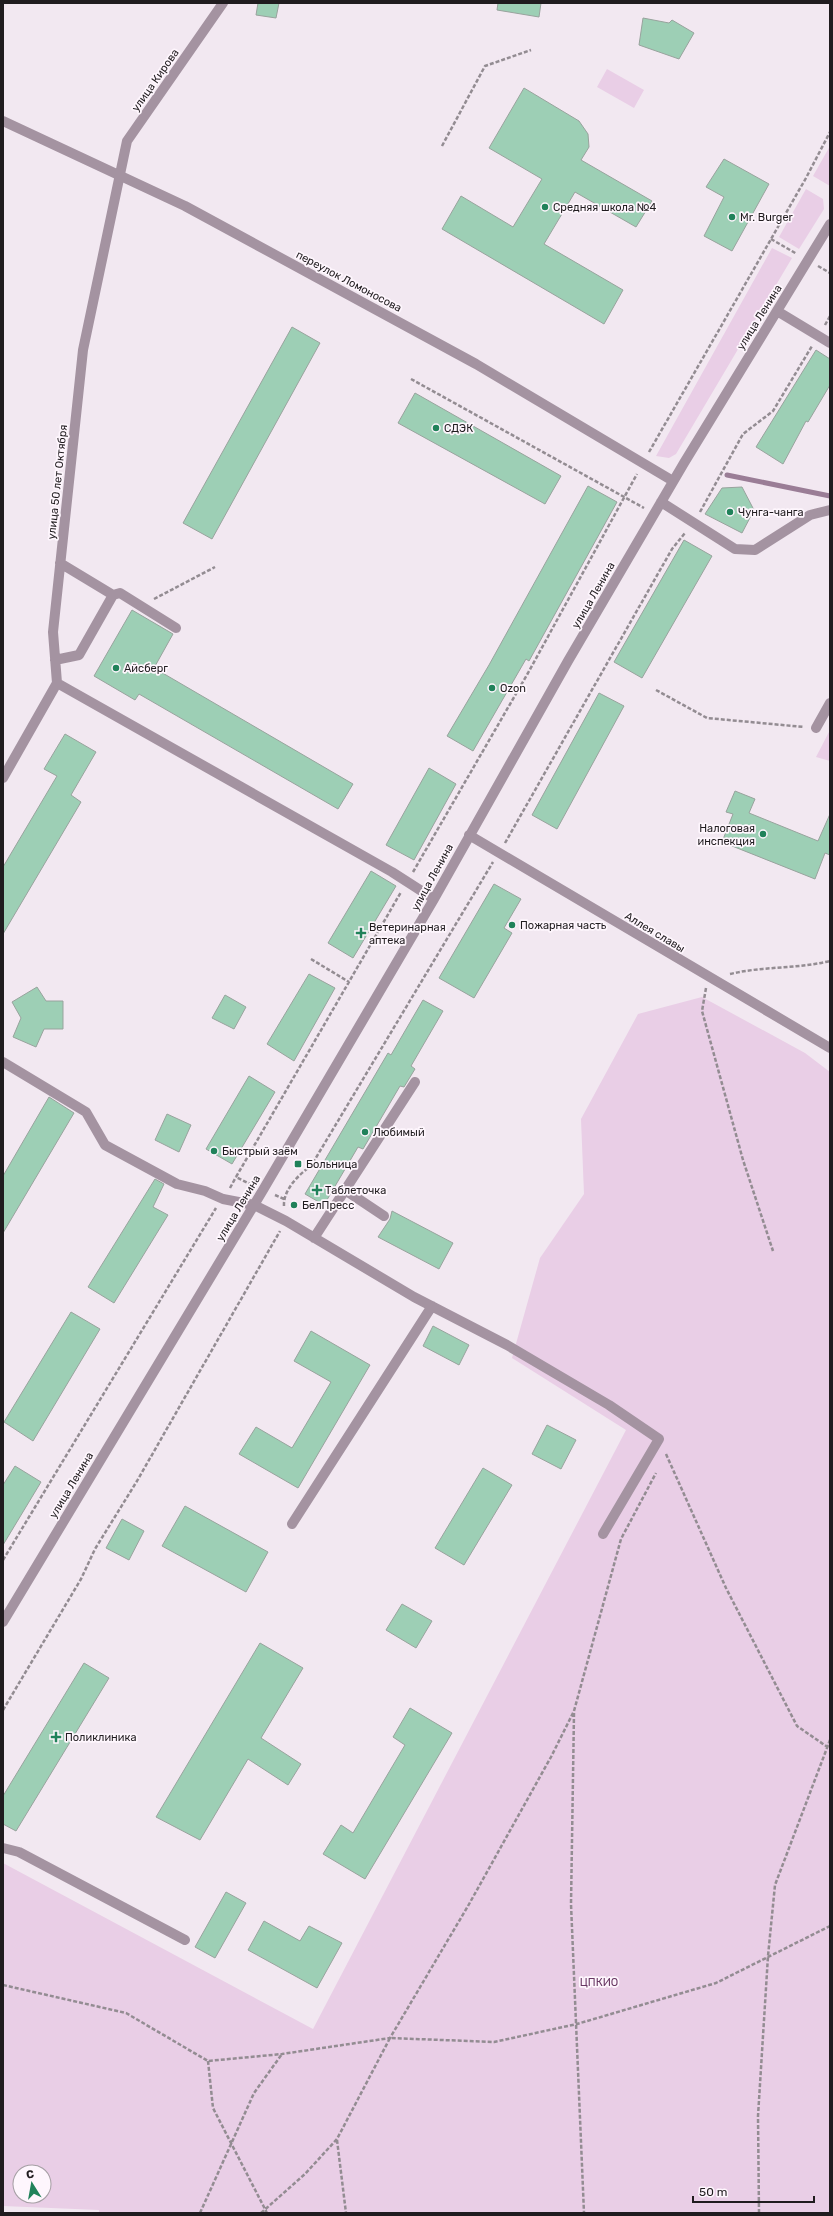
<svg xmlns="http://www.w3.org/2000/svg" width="833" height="2216" font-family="Rubik,sans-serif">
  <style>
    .green { fill: #e9cee6; fill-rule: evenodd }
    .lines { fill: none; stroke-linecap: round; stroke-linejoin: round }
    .stream { stroke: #9a7d96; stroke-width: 5 }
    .building { fill: #9dcfb5; stroke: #98a39d }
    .path { stroke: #938c92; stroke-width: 2.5; stroke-dasharray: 4 2; stroke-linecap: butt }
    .minor { stroke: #a493a1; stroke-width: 10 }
    .poi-dot { fill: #20825a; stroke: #fef6fd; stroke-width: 1.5 }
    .labels { text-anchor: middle; stroke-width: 3.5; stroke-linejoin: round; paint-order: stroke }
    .street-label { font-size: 11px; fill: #201c1f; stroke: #fef6fd }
    .poi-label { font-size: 11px; fill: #201c1f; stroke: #fef6fd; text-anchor: start }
    .park-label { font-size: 11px; fill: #683763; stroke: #fef6fd }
  </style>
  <rect width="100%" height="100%" fill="#f2e8f1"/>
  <path class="green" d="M607,69L644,90L634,108L597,87Z
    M830,146V186L813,176Z
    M806,189L823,199L824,209L799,249L779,237Z
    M772,248L792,258L676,454L669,458L656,456Z
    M830,730V761L816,757Z
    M702,997L805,1053L830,1072V2213H99V2210L3,2206V1863L313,2029L626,1430L512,1358L540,1258L584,1194L581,1119L638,1014ZM20,2172H44V2196H20Z"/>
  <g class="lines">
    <path class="stream" d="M727,475L830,496"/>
  </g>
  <path class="building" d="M258,3H279L276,18L256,15Z
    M498,3H541L539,17L497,10Z
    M643,18L669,23L672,20L694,33L679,59L639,45Z
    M524,88L579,121L588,134L589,147L581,160L652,201L636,227L575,192L544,244L623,290L604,324L442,229L461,196L513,227L542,179L489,148Z
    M724,159L769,184L732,251L704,236L724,197L706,187Z
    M292,327L320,343L212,539L183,523Z
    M816,350L830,359V385L808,422L806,421L783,464L756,447Z
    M415,393L561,476L545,504L398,423Z
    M588,486L617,502L529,661L526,659L473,751L447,736L489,665Z
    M742,487L754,510L742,533L705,514L722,488Z
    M684,540L712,556L642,678L614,662Z
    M132,610L173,634L154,668L353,784L338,809L139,694L135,700L94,676Z
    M599,693L624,706L557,829L532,815Z
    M65,734L96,752L71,795L81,802L3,934V867L57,776L44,769Z
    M429,768L456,784L414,860L386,845Z
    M735,791L755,799L749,813L818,841L830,814V855L825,853L815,879L722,842L733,814L726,812Z
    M371,871L396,886L353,958L328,943Z
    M494,884L521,899L504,928L512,933L474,998L439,978Z
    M309,974L335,988L294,1061L267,1044Z
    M37,987L46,1001H63V1029H44L36,1047L13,1037L21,1018L12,1002Z
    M225,995L246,1007L234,1029L212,1018Z
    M423,1000L443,1011L411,1066L415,1069L404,1087L400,1086L363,1149L358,1147L324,1205L305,1194L388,1053L391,1055Z
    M249,1076L275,1092L232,1164L206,1149Z
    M49,1097L74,1113L3,1233V1176Z
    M167,1114L191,1125L179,1152L155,1140Z
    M155,1179L164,1184L153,1207L168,1215L114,1303L88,1287Z
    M392,1211L453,1243L439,1269L378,1237L390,1219Z
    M71,1312L100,1329L33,1441L4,1422Z
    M433,1326L469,1345L459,1365L423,1346Z
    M311,1331L370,1365L298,1488L239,1454L256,1427L292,1448L331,1382L294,1361Z
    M547,1425L576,1440L561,1469L532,1454Z
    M15,1466L41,1482L3,1545V1485Z
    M483,1468L512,1485L464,1565L435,1548Z
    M185,1506L268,1552L246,1592L162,1546Z
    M122,1519L144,1531L129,1560L106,1548Z
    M402,1604L432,1621L416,1648L386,1630Z
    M260,1643L303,1668L261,1738L301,1764L288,1785L248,1759L200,1840L156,1817Z
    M84,1663L109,1678L16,1831L3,1824V1796Z
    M410,1708L452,1733L365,1879L323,1854L341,1825L353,1833L405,1745L393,1737Z
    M226,1892L246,1903L215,1958L195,1947Z
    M264,1921L300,1941L309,1926L342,1943L317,1988L248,1950Z"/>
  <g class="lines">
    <path class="path" d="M442,146L485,66L531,50
      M771,239L797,254
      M818,266L830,273
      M825,325L830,316
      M411,379L644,508
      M649,452L806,178L830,132
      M700,512L743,434L773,411L812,346
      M154,599L215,567
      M656,690L707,718L804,727
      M505,843L672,549L685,533
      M413,872L528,673L637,474
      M311,959L349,982
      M730,974C763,966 797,969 830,961
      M706,988L702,1011L743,1160L773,1251
      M252,1185L236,1177L401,892
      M230,1188L236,1177
      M275,1195L284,1199
      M284,1206C283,1190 299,1174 311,1166L493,862
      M666,1454L726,1588L797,1726L826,1746H830
      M3,1560L216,1208
      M3,1710L81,1579L95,1549L137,1481L280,1231
      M574,1713L571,1904L584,2213
      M3,1985L126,2013L208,2061L282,2054L390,2038L468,1906L551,1757L574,1711L621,1539L656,1473
      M208,2061L213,2108L267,2213
      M337,2140L346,2213
      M200,2213L254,2093L282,2054
      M261,2213L305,2174L337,2139L390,2038L494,2042L577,2024L716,1983L830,1926
      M759,2213L758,2116L768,1956L775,1885L830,1740"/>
    <path class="minor" d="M3,121L185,206L476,364L673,481
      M777,311L830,343
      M661,502L735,549L755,550L810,515L830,510
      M60,563L113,595
      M55,660L79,655L113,595L120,593L176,628
      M57,683L392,872L434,899
      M816,728L830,703
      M3,778L57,683L53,632L83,350L127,141L223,3
      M469,835L830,1048
      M3,1062L86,1112L105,1145L177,1184L205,1191L223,1199L254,1205L286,1221L414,1297L507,1345L609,1405L659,1439L603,1534
      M345,1190L384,1216
      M314,1238L415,1082
      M292,1524L432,1306
      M3,1622L263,1190L434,899L568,661L684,463L830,224
      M3,1848L19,1852L185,1940"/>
  </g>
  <g class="poi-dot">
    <circle cx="545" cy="207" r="4"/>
    <circle cx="732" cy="217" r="4"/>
    <circle cx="436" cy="428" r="4"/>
    <circle cx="730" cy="512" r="4"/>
    <circle cx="116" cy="668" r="4"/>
    <circle cx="492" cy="688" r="4"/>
    <circle cx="763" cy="834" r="4"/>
    <circle cx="512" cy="925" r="4"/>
    <path d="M359 927h4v4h4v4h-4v4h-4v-4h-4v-4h4z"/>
    <circle cx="365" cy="1132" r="4"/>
    <circle cx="214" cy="1151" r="4"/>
    <rect x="294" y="1160" width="8" height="8" rx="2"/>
    <path d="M315 1184h4v4h4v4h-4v4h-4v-4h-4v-4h4z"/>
    <circle cx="294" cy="1205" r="4"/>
    <path d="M54 1731h4v4h4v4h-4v4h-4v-4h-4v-4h4z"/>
  </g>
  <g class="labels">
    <g class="street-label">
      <text transform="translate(155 80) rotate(-55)" y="4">улица Кирова</text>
      <text transform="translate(349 281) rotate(28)" y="4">переулок Ломоносова</text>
      <text transform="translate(759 317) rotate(-58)" y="4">улица Ленина</text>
      <text transform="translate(57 482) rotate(-84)" y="4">улица 50 лет Октября</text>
      <text transform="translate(593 595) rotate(-60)" y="4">улица Ленина</text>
      <text transform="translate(432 877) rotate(-61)" y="4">улица Ленина</text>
      <text transform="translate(655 932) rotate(31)" y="4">Аллея славы</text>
      <text transform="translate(238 1208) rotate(-59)" y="4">улица Ленина</text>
      <text transform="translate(71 1485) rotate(-59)" y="4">улица Ленина</text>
    </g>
    <g class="poi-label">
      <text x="553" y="211">Средняя школа №4</text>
      <text x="740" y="221">Mr. Burger</text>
      <text x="444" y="432">СДЭК</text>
      <text x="738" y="516">Чунга-чанга</text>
      <text x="124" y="672">Айсберг</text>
      <text x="500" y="692">Ozon</text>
      <text x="755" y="832" text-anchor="end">Налоговая<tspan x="755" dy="13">инспекция</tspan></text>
      <text x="520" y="929">Пожарная часть</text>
      <text x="369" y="931">Ветеринарная<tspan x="369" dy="13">аптека</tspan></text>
      <text x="373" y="1136">Любимый</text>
      <text x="222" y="1155">Быстрый заём</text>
      <text x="306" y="1168">Больница</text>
      <text x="325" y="1194">Таблеточка</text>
      <text x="302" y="1209">БелПресс</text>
      <text x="65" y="1741">Поликлиника</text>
    </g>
    <g class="park-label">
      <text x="599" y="1986">ЦПКИО</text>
    </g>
  </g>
  <rect width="833" height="2216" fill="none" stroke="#201c1f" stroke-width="8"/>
  <g transform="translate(32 2184) rotate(349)"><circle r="19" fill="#fef6fd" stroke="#a59fa4"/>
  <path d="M0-3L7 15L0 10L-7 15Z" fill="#20825a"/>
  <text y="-6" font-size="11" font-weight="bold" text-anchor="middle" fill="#201c1f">С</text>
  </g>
  <path d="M693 2196v6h121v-6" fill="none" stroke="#201c1f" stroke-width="2"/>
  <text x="699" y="2196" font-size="12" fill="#201c1f" stroke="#fef6fd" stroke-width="3" paint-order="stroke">50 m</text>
</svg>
